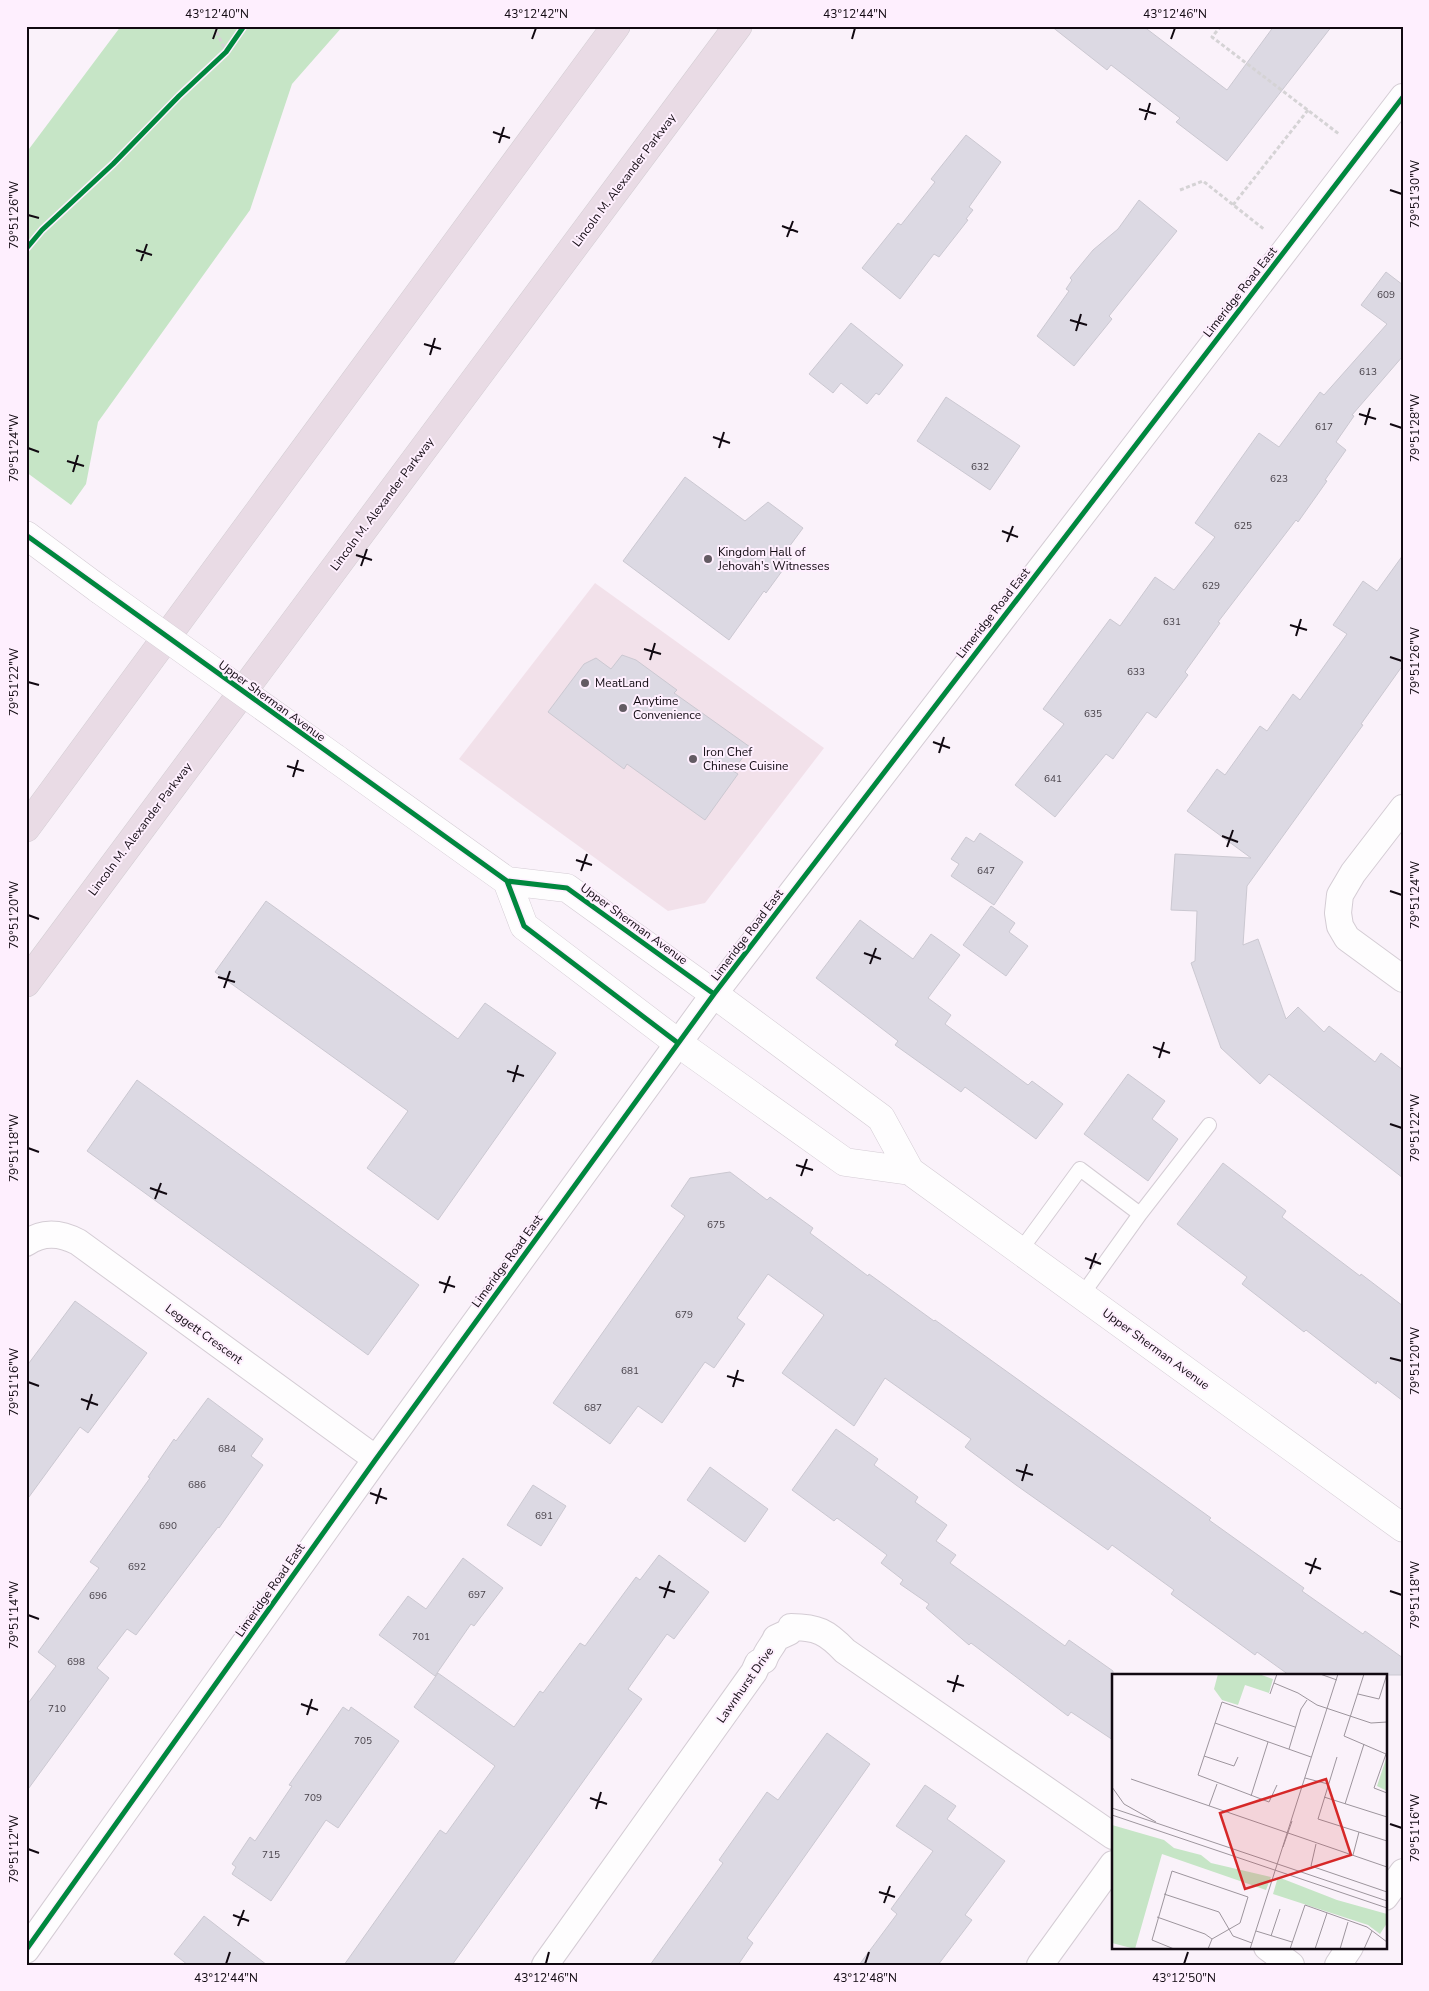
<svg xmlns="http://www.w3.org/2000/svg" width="1429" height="1991" font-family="'Nunito Sans',sans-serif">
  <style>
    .commercial { fill: #f2e1ea }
    .green { fill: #c6e5c6 }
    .building { fill: #dcd9e3; stroke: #cbc8d1 }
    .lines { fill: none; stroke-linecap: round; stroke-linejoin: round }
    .lane-casing { stroke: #d4ccd4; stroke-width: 16 }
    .street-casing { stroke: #d4ccd4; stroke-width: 28 }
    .secondary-casing { stroke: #d4ccd4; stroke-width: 29 }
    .highway-casing { stroke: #d3ced3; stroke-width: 29 }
    .path { stroke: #d5d3d5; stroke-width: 3; stroke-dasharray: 4 2.5; stroke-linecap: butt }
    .lane { stroke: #fefdfe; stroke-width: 14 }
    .street { stroke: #fefdfe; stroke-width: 26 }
    .secondary { stroke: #fefdfe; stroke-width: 28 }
    .highway { stroke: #e9dbe5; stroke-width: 28 }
    .secondary-bridge-casing { stroke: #d4ccd4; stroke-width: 29; stroke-linecap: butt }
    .secondary-bridge { stroke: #fefdfe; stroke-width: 28 }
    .cycleway-casing { stroke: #feeffe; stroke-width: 8 }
    .cycleway { stroke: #00873e; stroke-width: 5 }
    .ticks { fill: none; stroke: #110911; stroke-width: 2 }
    .poi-dot { fill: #635b63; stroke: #feeffe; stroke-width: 2 }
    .labels { text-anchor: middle; stroke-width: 4; stroke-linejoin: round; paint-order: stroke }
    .number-label { font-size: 10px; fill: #48424a }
    .street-label { font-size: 12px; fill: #110911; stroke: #feeffe }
    .poi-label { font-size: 12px; fill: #110911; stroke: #feeffe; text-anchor: start }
    .inset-road { fill: none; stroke: #9d959d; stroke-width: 1 }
    .view { fill: #d62828; fill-opacity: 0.15; stroke: #d62828; stroke-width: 2.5 }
    .inset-edge { fill: none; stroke: #110911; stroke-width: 2.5 }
    .neatline { fill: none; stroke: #110911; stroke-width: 2 }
    .ticks-label { font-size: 12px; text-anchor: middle; fill: #110911 }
  </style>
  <rect width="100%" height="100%" fill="#faf2fa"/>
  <path class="commercial" d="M595,583L824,748L705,903L668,911L459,759Z"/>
  <path class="green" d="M121,26H343L292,84L250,210L98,422L86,484L71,505L26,472V153Z"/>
  <path class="building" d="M1051,26H1143L1227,90L1274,26H1332L1227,161L1176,122L1180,118L1111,65L1107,70Z
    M966,135L1001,162L969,207L973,210L966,219L968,220L939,257L934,254L900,299L862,268L898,223L901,225L935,182L931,179Z
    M1139,200L1177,231L1109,316L1112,319L1074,366L1037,336L1069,291L1066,289L1072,280L1070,278L1093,250L1118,229Z
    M1386,272L1403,285V356L1352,415L1354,416L1336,442L1346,450L1325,480L1327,481L1298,522L1296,520L1218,622L1220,623L1185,672L1188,675L1156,718L1147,712L1113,759L1106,754L1055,817L1015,785L1064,724L1043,709L1110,619L1120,626L1155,577L1174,590L1215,537L1195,523L1259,433L1279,447L1320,392L1324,395L1387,324L1361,305Z
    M851,323L903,365L879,395L876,393L867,404L841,383L833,393L809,374Z
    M946,397L1020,446L990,490L917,441Z
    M685,477L745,521L768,502L803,528L786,551L793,556L766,593L764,591L729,640L623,561Z
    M1403,555V665L1361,724L1363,725L1247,886L1243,945L1258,939L1286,1019L1298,1007L1324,1032L1329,1026L1375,1062L1381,1053L1403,1070V1178L1269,1074L1260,1084L1221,1048L1191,963L1195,961L1197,911L1171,910L1175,854L1251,858L1187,811L1217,769L1225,775L1260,726L1267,731L1293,694L1300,700L1347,634L1333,625L1363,581L1377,591Z
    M622,655L636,660L677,690L674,693L750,747L733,771L738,774L705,820L627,764L624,769L548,712L584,664L596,658L611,669Z
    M980,833L1023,862L994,905L951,876L959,864L951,859L966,837L974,842Z
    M266,901L458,1039L485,1003L556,1053L438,1220L367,1168L408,1111L215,972Z
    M991,906L1015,923L1009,932L1028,946L1006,976L963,945Z
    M860,920L913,959L931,934L960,955L928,998L951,1015L945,1024L1028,1085L1032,1081L1063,1104L1036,1139L965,1087L961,1092L895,1045L898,1041L816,978Z
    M1128,1074L1165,1101L1152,1119L1178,1139L1148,1181L1084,1134Z
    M137,1080L419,1285L368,1355L87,1151Z
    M1223,1163L1286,1211L1282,1217L1360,1276L1361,1274L1403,1306V1401L1377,1381L1376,1384L1306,1330L1304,1332L1242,1284L1247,1277L1177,1224Z
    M730,1172L767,1200L770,1197L813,1228L810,1233L868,1276L869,1274L934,1321L935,1320L1211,1518L1209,1520L1304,1588L1302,1591L1363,1634L1365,1631L1403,1658V1675H1289L1257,1652L1255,1655L1171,1594L1174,1590L1112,1545L1108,1550L1016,1485L965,1447L971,1439L885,1378L854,1426L782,1373L824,1315L768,1274L737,1318L745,1324L714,1368L705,1362L662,1423L638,1406L610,1444L553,1403L685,1216L671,1206L690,1178Z
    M75,1301L147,1353L88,1433L80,1427L26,1501V1367Z
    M208,1398L263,1439L251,1456L263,1465L219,1528L218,1527L136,1635L127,1629L97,1668L109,1678L26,1792V1706L56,1666L38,1652L99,1568L90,1562L150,1478L148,1477L174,1439L176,1441Z
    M836,1429L878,1459L874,1465L918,1497L915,1502L947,1525L936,1541L956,1555L950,1563L1065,1646L1069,1640L1113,1671V1740L1071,1712L1068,1716L971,1643L969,1645L926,1608L929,1604L900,1584L903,1580L881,1563L887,1555L837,1518L834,1521L792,1490Z
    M710,1467L768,1509L745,1542L687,1500Z
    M533,1485L566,1506L541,1546L507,1525Z
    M659,1555L709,1592L674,1639L667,1634L628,1689L642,1699L452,1965H344L440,1830L446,1834L495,1766L414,1707L438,1673L514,1727L540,1691L543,1693L580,1643L585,1646L636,1577L640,1580Z
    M463,1558L503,1588L474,1626L471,1624L435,1676L379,1635L408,1596L426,1609Z
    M343,1707L349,1711L351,1707L399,1741L338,1828L326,1820L271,1901L232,1874L236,1867L232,1864L250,1837L255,1841L292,1786L289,1785Z
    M827,1733L870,1764L747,1938L753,1943L738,1965H650L723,1863L719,1860L767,1792L778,1800Z
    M925,1785L956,1806L947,1819L1005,1861L965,1915L972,1920L938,1965H859L897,1914L891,1909L933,1851L896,1826Z
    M204,1916L267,1965H188L174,1954Z"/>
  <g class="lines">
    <g class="lane-casing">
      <path id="lane" d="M1140,1214L1209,1125
        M1020,1251L1080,1169L1140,1214L1082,1295"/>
    </g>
    <g class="street-casing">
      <path id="street" d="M1403,808L1353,873L1340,895L1338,913L1340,926L1347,938L1403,979
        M26,1243C43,1231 61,1233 78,1242L376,1459
        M1385,1897L1403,1872
        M1267,1947L1291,1965
        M26,1950L376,1459L714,994L1403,97
        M545,1965L754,1672L758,1663L764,1660C767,1650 773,1646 776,1638L789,1632L791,1627C817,1627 827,1632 845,1651L1113,1836
        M1040,1965L1113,1864
        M1338,1965L1350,1947"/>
    </g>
    <g class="secondary-casing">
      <path id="secondary" d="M26,535L100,590
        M335,758L507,881L567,888L714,994L881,1118L910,1171L1403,1528
        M507,881L524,926L678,1043L845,1162L910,1171"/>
    </g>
    <g class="highway-casing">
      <path id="highway" d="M26,828L616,26
        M26,983L738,26"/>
    </g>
    <path class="path" d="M214,26L226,52
      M1221,26L1212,37L1339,134
      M1180,190L1203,181L1265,230
      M1233,205L1308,110
      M26,249L42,230L113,164L179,96L226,52L244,26"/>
    <use href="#lane" class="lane"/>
    <use href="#street" class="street"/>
    <use href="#secondary" class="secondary"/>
    <use href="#highway" class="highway"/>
    <g class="secondary-bridge-casing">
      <path id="secondary-bridge" d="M100,590L335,758"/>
    </g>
    <use href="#secondary-bridge" class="secondary-bridge"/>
    <g class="cycleway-casing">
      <path id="cycleway" d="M26,249L42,230L113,164L179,96L226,52L244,26
        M26,535L507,881L567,888L714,994
        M507,881L524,926L678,1043
        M26,1950L376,1459L714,994L1403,97"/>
    </g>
    <use href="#cycleway" class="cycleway"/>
  </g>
  <path class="ticks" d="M213,39L217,28M532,39L536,28M852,39L855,28M1171,39L1175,28M1139,109L1156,114M1145,120L1150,103M493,132L510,138M499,143L504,127M1390,190L1402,194M28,215L39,218M782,226L798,232M787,237L793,221M136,250L152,255M141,261L147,244M1070,320L1087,325M1076,331L1081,314M424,344L441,349M430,355L435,338M1359,414L1376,419M1390,424L1402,428M1365,425L1370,408M713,437L730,443M28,448L39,452M719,448L724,432M67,461L84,466M73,472L78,455M1002,531L1018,537M1007,542L1013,526M356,555L372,560M361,566L367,549M1290,625L1307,630M1296,636L1301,619M644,649L661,654M1390,657L1402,661M650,660L655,643M28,682L39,685M933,742L950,748M939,753L944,737M287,766L304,771M293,777L298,760M1222,836L1238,842M1227,847L1233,830M576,860L592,865M581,871L587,854M1390,891L1402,895M28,915L39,919M864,953L881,959M870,964L876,948M218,977L235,982M224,988L230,971M1153,1047L1170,1053M1159,1058L1164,1042M507,1071L524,1076M513,1082L518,1065M1390,1124L1402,1128M28,1148L39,1152M796,1165L813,1170M801,1176L807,1159M150,1188L167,1194M155,1199L161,1183M1085,1258L1101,1264M1090,1269L1096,1253M439,1282L455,1287M444,1293L450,1276M1390,1358L1402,1361M727,1376L744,1381M28,1382L39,1386M733,1387L738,1370M81,1399L98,1405M87,1410L92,1394M1016,1470L1033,1475M1022,1481L1027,1464M370,1493L387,1499M376,1504L381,1488M1305,1563L1321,1569M1310,1574L1316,1558M659,1587L675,1592M1390,1591L1402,1595M664,1598L670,1581M28,1615L39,1619M947,1681L964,1686M953,1692L958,1675M301,1704L318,1710M307,1715L312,1699M590,1798L607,1804M596,1809L601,1792M1390,1824L1402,1828M28,1849L39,1853M879,1892L895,1897M884,1903L890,1886M233,1915L249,1921M238,1926L244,1910M226,1964L230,1952M546,1964L549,1952M865,1964L869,1952M1184,1964L1188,1952"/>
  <g class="poi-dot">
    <circle cx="708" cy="559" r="5"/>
    <circle cx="585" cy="683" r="5"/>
    <circle cx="623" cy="708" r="5"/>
    <circle cx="693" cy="759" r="5"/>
  </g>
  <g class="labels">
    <g class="number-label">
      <text x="1386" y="298">609</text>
      <text x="1368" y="375">613</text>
      <text x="1324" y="430">617</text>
      <text x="980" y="470">632</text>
      <text x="1279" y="482">623</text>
      <text x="1243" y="529">625</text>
      <text x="1211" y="589">629</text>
      <text x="1172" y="625">631</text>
      <text x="1136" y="675">633</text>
      <text x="1093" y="717">635</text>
      <text x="1053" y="782">641</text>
      <text x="986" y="874">647</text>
      <text x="716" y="1228">675</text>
      <text x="684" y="1318">679</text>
      <text x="630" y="1374">681</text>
      <text x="593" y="1411">687</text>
      <text x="227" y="1452">684</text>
      <text x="197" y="1488">686</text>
      <text x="544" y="1519">691</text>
      <text x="168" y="1529">690</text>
      <text x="137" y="1570">692</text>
      <text x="477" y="1598">697</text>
      <text x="98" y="1599">696</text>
      <text x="421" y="1640">701</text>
      <text x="76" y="1665">698</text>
      <text x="57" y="1712">710</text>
      <text x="363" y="1744">705</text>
      <text x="313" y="1801">709</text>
      <text x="271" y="1858">715</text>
    </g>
    <g class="street-label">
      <text transform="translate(624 180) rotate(-53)" y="4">Lincoln M. Alexander Parkway</text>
      <text transform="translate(1240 292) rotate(-52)" y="4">Limeridge Road East</text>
      <text transform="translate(382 504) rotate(-53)" y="4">Lincoln M. Alexander Parkway</text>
      <text transform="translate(993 613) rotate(-52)" y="4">Limeridge Road East</text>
      <text transform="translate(272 701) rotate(36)" y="4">Upper Sherman Avenue</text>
      <text transform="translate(140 829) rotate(-53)" y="4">Lincoln M. Alexander Parkway</text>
      <text transform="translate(634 924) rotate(36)" y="4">Upper Sherman Avenue</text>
      <text transform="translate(747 935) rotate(-53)" y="4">Limeridge Road East</text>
      <text transform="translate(507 1261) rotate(-54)" y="4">Limeridge Road East</text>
      <text transform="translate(204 1334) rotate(36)" y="4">Leggett Crescent</text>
      <text transform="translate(1156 1349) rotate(36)" y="4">Upper Sherman Avenue</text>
      <text transform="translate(270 1590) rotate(-55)" y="4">Limeridge Road East</text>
      <text transform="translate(745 1685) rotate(-55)" y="4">Lawnhurst Drive</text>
    </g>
    <g class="poi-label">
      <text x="718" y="556">Kingdom Hall of<tspan x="718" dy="14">Jehovah's Witnesses</tspan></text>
      <text x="595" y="687">MeatLand</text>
      <text x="633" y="705">Anytime<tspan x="633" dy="14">Convenience</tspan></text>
      <text x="703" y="756">Iron Chef<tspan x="703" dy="14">Chinese Cuisine</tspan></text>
    </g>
  </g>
  <g transform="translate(1112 1674)">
    <rect width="275" height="275" fill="#faf2fa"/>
    <path d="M106,0H147L161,5L157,19L133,11L126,31L110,26L102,15ZM275,82V117L265,112ZM0,151L52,166L62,174L89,181L99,189L159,203L154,216L50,180L23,275L0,269ZM166,203L225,226L275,240V249L268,260L256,251L161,220Z" fill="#c6e5c6"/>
    <path class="inset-road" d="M208,0L225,6M252,0L232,62L274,80M162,9L186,19L205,31L259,49L275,48M158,20L165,0M246,20L267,25L275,0M103,49L199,83M177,75L189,35L195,26M274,80L262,114L275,119M92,82L122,92L126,83M225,83L206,145L275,167M193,104L216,110M19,105L275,193M165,111L157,128L86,101L110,28L183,53M0,113L12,130L44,148M139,122L156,68M212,123L275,143M233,130L252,70M97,132L105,110M0,134L275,227M0,141L275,234M204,170L199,192L275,218M171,173L180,147M241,181L247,158M52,220L107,238L121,262L140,269M45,243L93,260L100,265M144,257L180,268M159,262L168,235M62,275L40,266L60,197L136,223L128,249L100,265L96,275M138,275L226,0M178,275L193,231L255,253L275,268M203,275L215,239M228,275L236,248M252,275L260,257"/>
    <path class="view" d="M214,105L239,181L133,215L108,139Z"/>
    <rect width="275" height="275" class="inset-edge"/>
  </g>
  <rect width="1429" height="1991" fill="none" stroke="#feeffe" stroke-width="55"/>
  <rect x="28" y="28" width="1374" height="1936" class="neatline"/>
  <g class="ticks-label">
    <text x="217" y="18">43°12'40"N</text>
    <text x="536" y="18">43°12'42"N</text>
    <text x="855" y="18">43°12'44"N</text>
    <text x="1175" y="18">43°12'46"N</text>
    <text transform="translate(1415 194) rotate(-90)" y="4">79°51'30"W</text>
    <text transform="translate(14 215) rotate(-90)" y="4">79°51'26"W</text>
    <text transform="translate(1415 428) rotate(-90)" y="4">79°51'28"W</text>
    <text transform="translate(14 448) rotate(-90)" y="4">79°51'24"W</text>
    <text transform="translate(1415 661) rotate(-90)" y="4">79°51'26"W</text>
    <text transform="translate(14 682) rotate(-90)" y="4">79°51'22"W</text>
    <text transform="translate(1415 895) rotate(-90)" y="4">79°51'24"W</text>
    <text transform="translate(14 915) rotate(-90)" y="4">79°51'20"W</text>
    <text transform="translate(1415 1128) rotate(-90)" y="4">79°51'22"W</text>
    <text transform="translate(14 1148) rotate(-90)" y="4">79°51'18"W</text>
    <text transform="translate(1415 1361) rotate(-90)" y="4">79°51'20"W</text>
    <text transform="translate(14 1382) rotate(-90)" y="4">79°51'16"W</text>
    <text transform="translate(1415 1595) rotate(-90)" y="4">79°51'18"W</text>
    <text transform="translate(14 1615) rotate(-90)" y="4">79°51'14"W</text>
    <text transform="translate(1415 1828) rotate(-90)" y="4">79°51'16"W</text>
    <text transform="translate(14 1849) rotate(-90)" y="4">79°51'12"W</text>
    <text x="226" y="1982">43°12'44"N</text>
    <text x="546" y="1982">43°12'46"N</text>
    <text x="865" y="1982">43°12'48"N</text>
    <text x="1184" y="1982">43°12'50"N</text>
  </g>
</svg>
